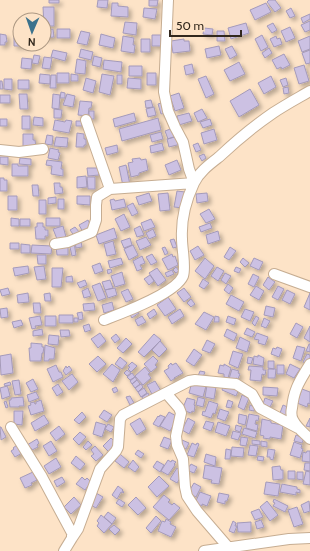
<svg xmlns="http://www.w3.org/2000/svg" width="310" height="551" font-family="Cabin,sans-serif">
  <style>
    .building { fill: #ccc1e3; stroke: #a49aba; filter: url(#shadow) }
    .lines { fill: none; stroke-linecap: round; stroke-linejoin: round }
    .minor-casing { stroke: #c6ad92; stroke-width: 12 }
    .minor { stroke: #fff; stroke-width: 10 }
  </style>
  <defs>
    <filter id="shadow"><feDropShadow dx="3" dy="3" stdDeviation="2" flood-color="#0004"/></filter>
  </defs>
  <rect width="100%" height="100%" fill="#fde3c7"/>
  <path class="building" d="M49,0H59V3H49Z
    M98,0H108L107,8L97,7Z
    M149,0H158L157,6H149Z
    M269,0H275L281,8L275,12L267,2Z
    M112,3H118V6L128,7V17L111,16Z
    M266,3L271,12L255,20L250,10Z
    M43,7H54V26H44Z
    M144,8L157,9L155,19L143,17Z
    M291,8L295,16L290,18L286,11Z
    M310,14V19L303,23L301,18Z
    M310,21V30L305,32L301,25Z
    M125,22L137,23L136,35L123,33Z
    M246,23L249,33L231,39L228,28Z
    M273,23L277,30L272,33L267,26Z
    M290,27L295,38L286,42L281,31Z
    M204,28L213,29L212,35L203,34Z
    M53,29L54,37L44,38V30Z
    M57,29H70V38H57Z
    M81,31L90,33L87,45L77,43Z
    M217,31H224L225,41H217Z
    M0,34L6,35L7,42H5V45H0Z
    M101,34L115,38L113,48L99,45Z
    M152,35H161V46H152Z
    M262,35L268,47L261,51L255,39Z
    M14,36H20V44H27V46H14Z
    M123,36L134,38L133,45H135L134,53L121,51Z
    M276,36L277,39L280,38L282,44L274,47L270,39Z
    M310,36V49L302,52L298,41Z
    M141,39H150V52H141Z
    M184,39V41H189L190,51L173,53L171,41Z
    M219,46L221,55L207,58L205,49Z
    M232,46L237,55L230,59L225,49Z
    M269,48L272,53L265,58L262,53Z
    M81,49L93,52L91,60L79,57Z
    M53,50L67,53L65,61L51,57Z
    M310,50V63L306,64L302,53Z
    M284,54L290,65L282,69L281,67L277,69L272,60Z
    M34,55L40,56L38,64L32,63Z
    M94,56L102,58L100,67L92,65Z
    M44,57L52,58L50,69L42,68Z
    M22,58L32,59L31,69L21,68Z
    M77,59L86,61L85,74L75,73Z
    M104,60L122,62L121,72L103,69Z
    M239,62L245,74L230,81L224,70Z
    M192,64L194,73L186,75L184,66Z
    M304,65L309,81L299,84L294,68Z
    M129,66H142V76H129Z
    M57,73H69V83H57Z
    M147,73H156V85H147Z
    M40,74L50,75V84L39,83Z
    M71,74L78,75V81H71Z
    M102,74L114,76L110,95L99,92Z
    M51,75H56V88H50Z
    M117,75H122V84H117Z
    M206,76L214,94L206,98L198,79Z
    M271,76L276,87L264,94L258,83Z
    M86,78L96,81L93,93L83,90Z
    M128,78L141,79V89L127,88Z
    M286,78L288,85L283,87L280,80Z
    M4,79H12V90L4,89Z
    M18,80H29V89H18Z
    M0,81H2L3,89H0Z
    M288,87L289,93L284,94L283,88Z
    M250,89L259,105L239,117L230,101Z
    M61,92L65,93V98H60Z
    M179,93L184,108L175,111L170,96Z
    M19,94H27L28,109H20Z
    M53,94L60,95L59,109L52,108Z
    M67,94L75,96L73,107L63,105Z
    M0,95H10V103H0Z
    M151,100L153,107L146,108L145,101Z
    M80,101L92,102L91,108H89L88,116L78,115Z
    M164,102L167,113L161,114L158,104Z
    M154,107L156,115L148,117L146,109Z
    M54,109L62,110L61,118H54Z
    M202,109L207,118L198,122L194,113Z
    M89,111H94V119H89Z
    M134,113L136,121L115,127L113,119Z
    M189,113L192,121L179,125L177,116Z
    M22,116H30V129H22Z
    M34,117L43,118V126L33,125Z
    M158,118L161,130L122,141L119,129Z
    M0,119H7V126H0Z
    M210,119L212,125L203,128L200,122Z
    M55,120L65,122L66,120L72,121L69,133L53,130Z
    M76,121H82V126H76Z
    M173,128L176,136L168,139L165,131Z
    M214,129L217,140L204,144L201,133Z
    M161,132L163,139L152,142L150,135Z
    M77,133L84,134V139H86V145H84V147H76Z
    M23,134H33V140H35L36,147H23Z
    M47,135L53,136L52,145L45,144Z
    M179,136L181,144L169,147L167,139Z
    M56,137L68,138L67,147L54,146Z
    M162,143L164,150L151,153L150,146Z
    M198,143L201,150L196,152L193,145Z
    M117,145L118,152L107,155L105,148Z
    M50,148L59,150L58,152L60,153L58,160L48,158Z
    M204,154L206,158L202,161L199,156Z
    M0,157H8V165L0,164Z
    M20,158L31,159V165L19,164Z
    M140,158L141,160L146,159L148,170L139,173V175L131,177L128,163L133,162L132,159Z
    M47,160L62,162L61,169H63V176L51,174L52,166L46,165Z
    M177,160L181,170L169,175L165,165Z
    M12,164H18V166H28V176H12Z
    M126,165L130,185L123,186L119,167Z
    M87,168H98L99,175L88,176Z
    M86,176L87,187L77,188V177Z
    M87,177H95V189H88Z
    M0,178H4V180H7V191H0Z
    M54,183H60V187H62L63,193L55,194Z
    M32,185H38L39,196H33Z
    M177,191L185,192L183,208L174,207Z
    M149,193L152,201L139,205L136,197Z
    M168,193L170,210L160,211L158,194Z
    M207,193L208,201L197,203L196,194Z
    M8,196H17V210H8Z
    M77,196H90V205L77,204Z
    M56,197V203L48,204V198Z
    M58,199H64V209H58Z
    M114,199L115,201L124,199L126,207L112,210L110,200Z
    M39,200H46V214H39Z
    M133,203L138,213L132,216L127,206Z
    M209,209L215,219L206,223L200,214Z
    M124,214L130,227L121,231L115,219Z
    M11,218L19,219V226H11Z
    M46,218H60V226H46Z
    M20,219H30V226H20Z
    M151,219L155,227L144,231L141,223Z
    M88,220L92,228L83,232L79,225Z
    M37,223H43V227H45V230H48V236H45V239H36L35,227H37Z
    M210,223L212,228L201,232L199,227Z
    M63,226L66,237L57,239L53,229Z
    M140,226L144,235L137,237L134,229Z
    M75,227L80,233L75,237L70,230Z
    M114,228L117,238L99,244L96,235Z
    M153,229L156,236L149,239L146,233Z
    M218,231L220,240L208,244L206,235Z
    M146,237L151,245L140,250L136,241Z
    M130,238L132,245L124,248L121,241Z
    M174,239L177,247L173,248L170,240Z
    M81,241L82,247L76,248L75,242Z
    M113,241L116,254L107,256L104,244Z
    M74,242L76,255L72,256L69,243Z
    M10,243H19V249H10Z
    M21,244L30,245V253H21Z
    M32,245L52,246L51,254L31,253Z
    M68,245V255H57L56,247Z
    M133,245L138,255L129,260L124,249Z
    M198,246L204,255L195,260L190,251Z
    M165,247L168,253L165,255L162,248Z
    M230,247L236,251L229,260L224,257Z
    M152,254L157,262L151,265L146,257Z
    M172,254L173,257L175,256L178,265L168,270L162,259Z
    M37,255H46V264H38Z
    M142,256L145,263L140,265L142,269L137,271L133,261Z
    M121,258L123,264L110,268L108,261Z
    M205,258L214,266L205,279L195,271Z
    M243,258L249,263L245,267L240,262Z
    M254,258L263,262L259,270L250,266Z
    M100,263L103,271L95,274L92,266Z
    M28,266L29,273L15,276L13,268Z
    M44,266L46,279L37,280L34,267Z
    M176,267L179,271L176,273L173,270Z
    M217,267L224,271L218,281L211,276Z
    M236,267L241,269L239,273L234,271Z
    M52,268H63L61,287H52Z
    M157,268L166,280L158,286L149,273Z
    M111,269L112,272L108,274L107,270Z
    M172,270L174,274L167,277L165,273Z
    M122,272L125,284L115,287L111,276Z
    M225,273L231,276L226,284L221,280Z
    M253,274L259,277L254,287L248,284Z
    M150,275L154,281L149,285L144,279Z
    M72,276L73,282H66V277Z
    M268,277L275,282L269,290L263,285Z
    M203,279L209,283L204,289L199,286Z
    M85,280L87,285L80,288L77,283Z
    M110,280L113,288L105,290L102,282Z
    M100,283L106,298L98,301L92,286Z
    M228,284L233,288L229,294L224,290Z
    M256,286L264,291L259,300L250,295Z
    M278,286L284,289L278,300L272,297Z
    M8,288L10,294L2,296L0,290Z
    M88,288L91,296L84,298L82,291Z
    M115,288L117,295L108,298L105,290Z
    M184,288L191,297L184,302L177,293Z
    M128,289L133,299L126,302L121,292Z
    M287,290L295,294L290,304L282,300Z
    M28,293L29,302L18,303L17,295Z
    M50,293L51,301H45L44,294Z
    M310,293V310L304,307Z
    M231,295L244,302L239,311L226,304Z
    M168,297L176,309L165,316L157,305Z
    M191,299L195,304L191,307L187,303Z
    M112,302L114,310L104,313L102,305Z
    M33,303H40L41,313H34Z
    M94,303L95,310L84,311L83,304Z
    M266,306L275,308L273,317L264,315Z
    M7,308L8,317L1,318L0,309Z
    M136,308L139,313L132,318L129,313Z
    M154,309L157,314L150,319L147,314Z
    M180,309L184,316L172,324L168,317Z
    M245,309L254,312L250,321L241,317Z
    M82,312L83,319L79,320L77,313Z
    M204,312L214,317L206,330L195,324Z
    M59,315H73V323H59Z
    M40,316L42,325L35,326L36,328L32,329L29,318Z
    M45,316H56V326H45Z
    M142,316L146,322L138,326L135,320Z
    M215,316L219,317V322H214Z
    M228,316L236,319L234,325L226,322Z
    M256,316L259,318L255,326L252,323Z
    M74,318H78V322H74Z
    M264,318L270,321L266,328L261,326Z
    M21,320L23,325L14,328L12,322Z
    M296,323L303,327L297,338L290,334Z
    M89,324L91,330L85,332L83,326Z
    M310,326V342L304,338Z
    M247,328L255,332L252,337L244,334Z
    M42,329L43,335L33,336V331Z
    M227,329L237,334L234,341L224,336Z
    M60,330H69L70,336L61,337Z
    M100,333L106,341L98,348L91,339Z
    M257,333L268,337L265,345L258,343L259,340L254,339Z
    M116,334L120,339L115,343L111,338Z
    M154,334L161,340L144,357L138,352Z
    M49,335L59,336L58,345L48,344Z
    M240,337L250,342L247,352L236,348Z
    M126,338L132,344L123,353L117,348Z
    M207,340L215,344L210,353L202,350Z
    M160,341L167,349L159,357L152,350Z
    M31,343L42,344V347H44L43,353H42L41,361H30L29,348H31Z
    M309,344H310V352L306,351Z
    M45,345L55,348L54,359H49V361H44Z
    M297,346L305,348L301,361L293,358Z
    M277,347L282,349L279,357L271,354L273,348L276,349Z
    M194,349L202,355L194,366L186,361Z
    M233,351L243,354L238,368L229,364Z
    M11,354L13,373L1,375L0,356Z
    M307,354L310,355V359L307,364L303,362Z
    M258,355L264,358L263,366L253,364L254,356L258,357Z
    M98,356L106,364L97,372L89,364Z
    M153,356L158,361L155,365L157,367L151,372L144,364Z
    M120,357L127,363L122,369L115,364Z
    M248,357L253,358L251,364L247,363Z
    M268,361H274V369L268,368Z
    M132,362L137,366L131,372L128,369L130,367L128,366Z
    M171,363L172,365L176,363L183,373L174,378H175L171,381L164,371L169,368L168,366Z
    M112,364L120,370L113,382L103,374Z
    M224,364L231,368L228,378L224,377V374L218,373L220,365L224,366Z
    M290,364L300,369L294,378L286,374Z
    M56,365L59,372H61L63,377L53,382L47,369Z
    M277,365H284V374H277Z
    M66,366L67,368L69,366L72,370L66,375L63,371Z
    M249,366L263,367V370H266L265,375L262,374L261,381L250,380L251,370H248Z
    M145,367L150,373L148,374L151,378L143,385L135,376Z
    M232,369L239,371L238,373L240,374L238,379L236,378V381L229,379Z
    M268,369H276L275,378H268Z
    M127,370L131,373L127,376L124,373Z
    M200,371L205,372L203,377L198,376Z
    M132,373L135,377L130,380L127,377Z
    M72,374L78,382L69,390L62,381Z
    M135,377L137,380L132,384L130,381Z
    M33,379L38,389L31,392L26,383Z
    M19,380L21,394L15,395L12,381Z
    M137,380L140,384L135,388L132,384Z
    M155,381L161,391L153,396L147,385Z
    M10,382L11,385L5,386L4,384Z
    M192,382L206,386L203,397L189,393Z
    M58,384L63,392L57,396L52,388Z
    M141,384L143,387L138,392L135,388Z
    M207,385L216,387L214,399L205,397Z
    M7,386L8,388L10,396L2,399L0,388Z
    M223,386L239,389L236,396L222,390Z
    M116,387L118,391L114,393L112,389Z
    M263,387L278,388L277,396L263,395Z
    M144,388L147,393L141,397L138,392Z
    M302,389L310,392V404L308,403L307,407L297,403Z
    M36,392L39,398L29,402L27,395Z
    M148,393L150,397L144,401L142,397Z
    M242,395L249,398L244,410L238,407Z
    M130,396L134,403L130,405L126,397Z
    M23,397L24,406H19V407H10L9,400H11V398Z
    M198,397L205,399L203,407L196,405Z
    M187,398L195,400L194,405L195,406L194,412L192,411L191,413L182,410Z
    M265,398L273,401L270,407L263,404Z
    M41,400L44,411L31,415L28,406L31,405L30,403L34,402L35,404H36V402Z
    M228,400L233,402L231,408L226,407Z
    M6,401L8,407L6,408L4,402Z
    M209,401L218,404L215,414L213,413L211,418L202,415L203,411L205,412Z
    M250,405L255,407L254,411L249,410Z
    M283,405L290,408L286,416L280,413Z
    M220,409L229,412L225,421L217,418Z
    M104,410L112,415L107,422L99,417Z
    M14,411H23L22,425L14,424Z
    M82,412L86,417L79,424L74,420Z
    M169,412L178,417L170,431L160,426Z
    M239,414L247,416L245,425L238,423Z
    M249,414L259,416L258,421L256,420L255,424L258,425L257,431L246,428Z
    M44,415L49,423L35,431L31,423Z
    M160,415L165,417L159,427L153,424L158,416L159,417Z
    M140,418L146,429L137,435L130,424Z
    M188,418L195,422L189,434L182,430Z
    M310,418V427L306,426Z
    M262,419L271,421V423L283,425L281,439L270,437V439L263,438L264,436L260,435Z
    M206,421L214,423L211,431L203,428Z
    M96,422L106,425L102,437L93,434Z
    M218,422L230,426L226,436L215,432Z
    M108,424L114,427L111,432L105,429Z
    M236,425L242,427L240,432L235,430Z
    M59,426L65,434L56,441L50,433Z
    M0,427H1L6,437L1,440Z
    M244,428L257,432L255,438L242,434Z
    M233,431L241,433L238,440L231,438Z
    M80,432L86,437L79,445L73,439Z
    M296,435L304,438L302,443L294,441Z
    M164,437L172,440L168,449L160,446Z
    M241,437L248,438L246,446L240,445Z
    M111,438L117,444L109,452L103,446Z
    M37,439L39,443L37,445L38,447L32,450L31,448L29,449L27,445Z
    M182,440L189,443L186,449L179,446Z
    M252,440L260,441V445L252,444Z
    M51,441L57,451L49,456L43,446Z
    M88,441L92,445L86,450L83,447Z
    M261,441L267,442V447L261,446Z
    M294,442L302,445L301,448L303,449L300,458L290,455Z
    M192,443L196,445L197,443L199,444L194,457L187,455Z
    M17,445L22,453L15,457L11,451L14,449L13,448Z
    M250,445L258,446L256,456L248,455Z
    M95,446L103,455L96,461L91,456L94,454L91,450Z
    M232,447L244,448L243,457L231,456Z
    M226,449L231,450L230,459H225Z
    M268,449L275,450L273,460L270,459V457H267Z
    M138,450L144,454L141,458L135,454Z
    M307,451H310V462L302,461L303,452L306,453Z
    M120,454L129,462L124,468L115,461Z
    M206,454L216,457L215,466L204,462Z
    M76,456L85,464L80,470L71,463Z
    M258,456L264,457L263,461L257,460Z
    M56,458L61,467L49,474L44,466Z
    M133,460L139,467L135,472L128,467Z
    M168,460L171,462L172,460L176,462L174,464L175,465L168,475L161,471Z
    M157,461L164,465L160,472L153,467Z
    M305,463H310V471L304,470Z
    M191,464L197,467L194,473L186,470L188,466H190Z
    M205,465L222,468L219,484L211,483L212,480L203,478Z
    M280,466L281,470H283V479L273,480L272,467Z
    M177,468L184,472L177,483L170,479Z
    M288,471H295V479H288Z
    M306,471L310,472V485L303,484Z
    M33,472L37,480L31,483L32,485L25,488L20,478Z
    M297,472H303V480L297,479Z
    M159,476L169,486L157,497L148,487Z
    M62,477L65,482L57,487L54,481Z
    M82,477L85,480L87,478L91,482L85,490L76,484Z
    M266,482L280,484L278,496L264,494Z
    M194,483L201,487L196,497L188,493Z
    M282,484L297,487V489L300,490V493L296,492V495L280,492Z
    M118,486L123,490L122,491L124,492L123,493L121,492L117,499L112,495Z
    M200,492L211,496L207,506L202,504V506L195,503Z
    M96,493L103,497L96,508L89,504Z
    M219,493L229,495L227,501H225V504L217,502Z
    M164,495L170,500L168,502L172,505L174,503L180,508L169,520L153,507Z
    M74,497L81,505L71,514L64,507Z
    M136,497L146,508L138,515L128,505Z
    M119,499L125,503L122,507L116,503Z
    M274,499L288,506L285,512L273,506L275,503L273,502Z
    M267,501L278,515L270,521L260,507Z
    M309,501L310,511L304,513L301,505Z
    M297,507L303,524L294,527L288,510Z
    M259,509L263,517L255,520L251,512Z
    M108,512L116,518L112,524L104,517Z
    M101,515L112,524L104,533L97,526L99,523L97,521Z
    M156,516L161,521L151,533L146,528Z
    M166,519L171,522L170,524L176,527L171,537L158,531L162,521L165,522Z
    M261,520L264,527L257,529L255,522Z
    M233,521L236,523L235,526H237L234,533L229,531Z
    M251,522V532H238L237,523Z
    M114,525L120,530L115,535L109,529Z"/>
  <g class="lines">
    <g class="minor-casing">
      <path id="minor" d="M86,120L110,189
        M0,150L19,152L43,149
        M55,244L68,242L92,232L96,220V205L97,197L110,189L194,183L189,169L183,142L175,127L168,111L164,92L168,0
        M274,274L310,287
        M104,320C122,313 175,294 183,276C186,267 182,249 182,239C181,221 186,200 194,183C199,172 210,164 219,157C236,141 254,126 273,113C285,105 298,98 310,91
        M310,364C300,381 294,388 292,408C291,412 291,416 293,420C297,428 304,433 310,439
        M166,393L179,408L181,413L176,436L177,445L183,459L185,487L187,496L197,511L228,547
        M11,427L42,477L72,533V538L64,551
        M72,538L78,529L100,469L116,451L118,447L120,419L123,415L189,381L195,380L236,384L252,394L260,408L298,428
        M204,551L289,539L310,538"/>
    </g>
    <use href="#minor" class="minor"/>
  </g>
  <g transform="translate(32 32) rotate(182)"><circle r="19" fill="#fde3c7" stroke="#ac9883"/>
  <path d="M0-3L7 15L0 10L-7 15Z" fill="#3b728d"/>
  <text y="-6" font-size="11" font-weight="bold" text-anchor="middle" fill="#32281d">N</text>
  </g>
  <path d="M170 30v6h71v-6" fill="none" stroke="#32281d" stroke-width="2"/>
  <text x="176" y="30" font-size="12" fill="#32281d" stroke="#fde3c7" stroke-width="3" paint-order="stroke">50 m</text>
</svg>
